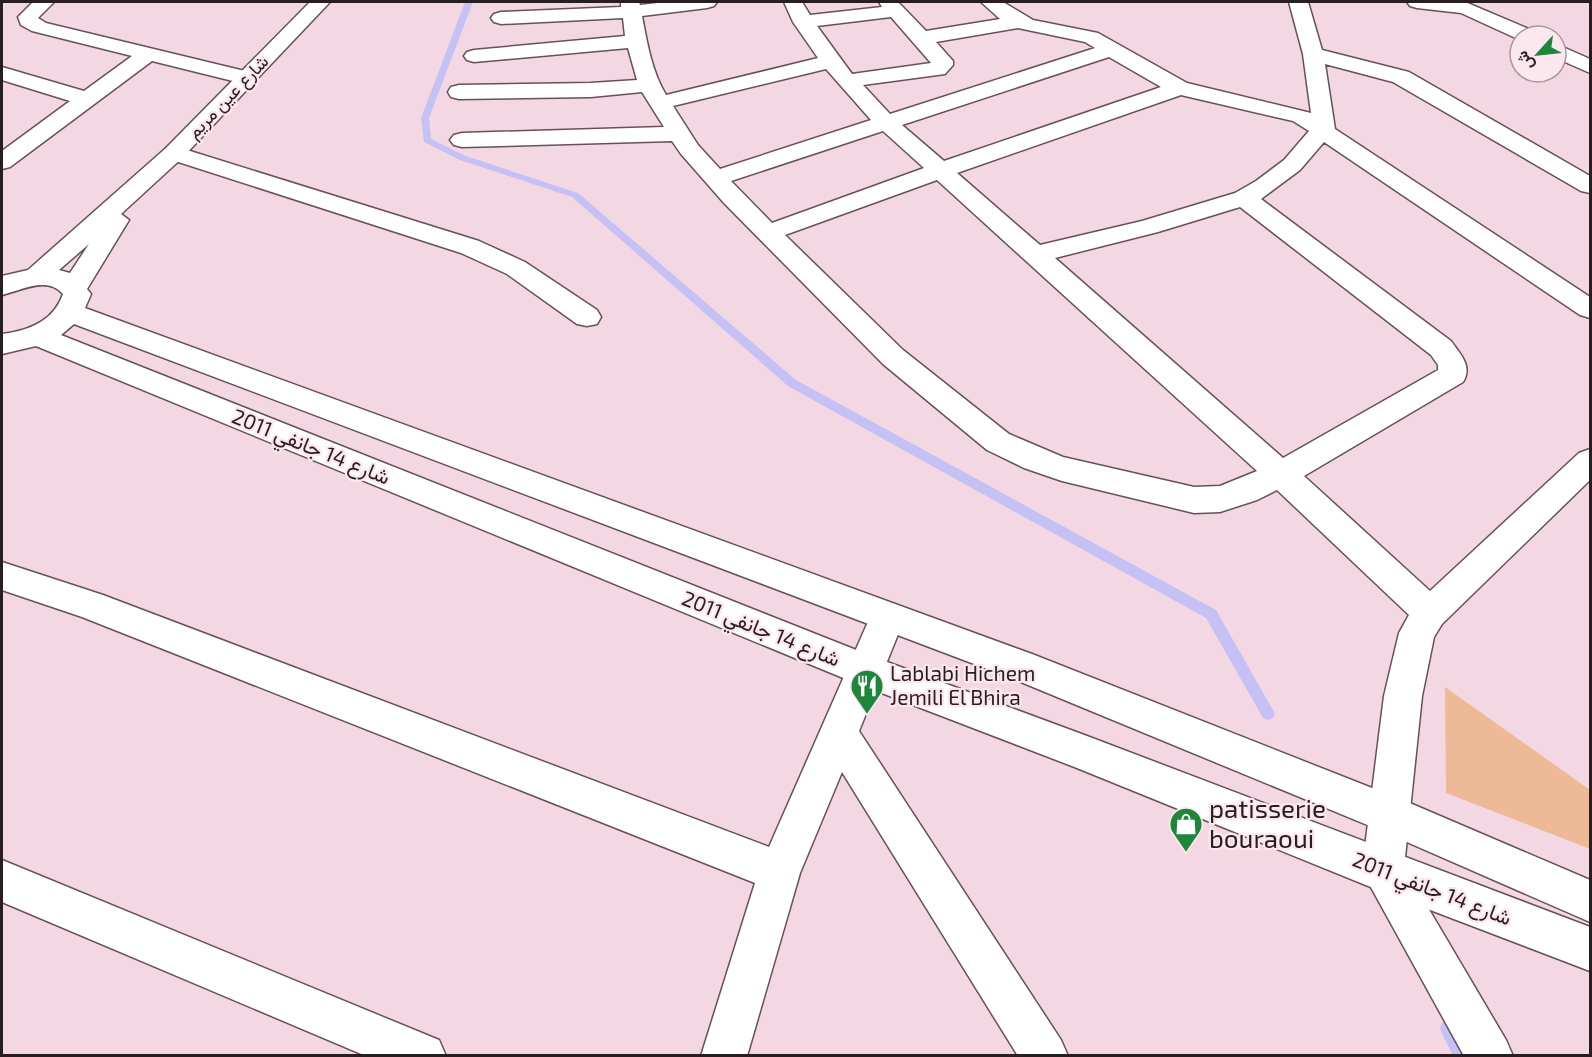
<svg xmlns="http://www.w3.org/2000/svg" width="1592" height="1057" font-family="'Exo 2',Vazirmatn,sans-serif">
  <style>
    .green { fill: #edb997 }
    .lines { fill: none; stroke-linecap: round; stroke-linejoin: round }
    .stream { fill: #c6c1f5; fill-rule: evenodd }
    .street-casing { stroke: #675059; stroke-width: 3 }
    .secondary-casing { stroke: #675059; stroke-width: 3 }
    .street { fill: #fff; fill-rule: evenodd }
    .secondary { fill: #fff; fill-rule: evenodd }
    .labels { text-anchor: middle; stroke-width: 4.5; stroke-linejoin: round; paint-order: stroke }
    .far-street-label { font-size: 18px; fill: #281e22; stroke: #fde7ef }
    .street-label { font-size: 21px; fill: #281e22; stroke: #fde7ef }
    .poi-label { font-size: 21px; fill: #281e22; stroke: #fde7ef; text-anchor: start }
    .near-poi-label { font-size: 26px; fill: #281e22; stroke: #fde7ef; text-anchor: start }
  </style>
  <rect width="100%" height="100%" fill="#f3d8e3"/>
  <path class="green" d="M1445,687L1590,790V849L1446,793Z"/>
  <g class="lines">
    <path class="stream" d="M465,2H473L429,118L431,139L466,156L578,193L796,380L1216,610L1273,710L1275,714L1273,718L1268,720L1263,718L1206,618L788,386L572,197L460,160L424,142L421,118Z
      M1448,1021L1454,1023L1471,1056H1453L1440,1029L1442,1023Z"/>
    <g class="street-casing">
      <path id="street" d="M33,2H54L38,18L46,23L253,73L256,78L253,83L245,84L152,61L10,167L2,169V151L70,101L2,80V67L84,91L132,56L32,31L21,25L18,17Z
        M621,2H639L640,5L666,2H717L714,6L707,8L642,16C647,43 652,72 666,95L818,58L793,22L784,2H802L810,15L882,7L879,2H898L926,31L1000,19L981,2H1003L1033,20L1098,33L1187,83L1311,113L1303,54L1289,2H1308L1322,50L1409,72L1590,176V193L1581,191L1393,82L1325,64L1335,129L1590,297V318L1580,315L1324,142L1300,170L1261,199L1451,341C1460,354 1473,366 1463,382L1304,476L1430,591L1579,453L1590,449V480L1442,624L1434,637L1422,696L1404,867L1506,1040L1513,1056H1464L1362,871L1384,696L1399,633L1409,615L1277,490L1257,500L1220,512L1194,513L1062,481L1024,468L987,450L883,364L724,203L681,154L672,141L462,147L454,145L450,140L454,135L462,133L664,127L642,92L591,97L459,99L451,97L448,92L451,87L459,85L591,83L637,80L628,48L474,62L467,60L464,56L467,52L474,50L625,36L623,18L501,24L494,22L491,18L494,14L501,12L621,7ZM891,17L931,63L852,74L817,26ZM1018,28L1085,42L1095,48L890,114L863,85L945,74L953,65V61L936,42ZM1109,57L1161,87L944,161L902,125ZM826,69L871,120L720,169L698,145L673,106ZM1181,95L1293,121L1309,131L1284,160L1256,181L1235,193L1142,221L1040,245L957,173ZM883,131L924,168L772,223L731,181ZM937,180L1257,471L1220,486L1194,487L1063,457L1009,434L903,350L785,235ZM1240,207L1431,355L1438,365V370L1283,458L1055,258L1158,232Z
        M1407,2H1465L1536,32L1539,36H1520V40L1461,13L1417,8L1410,6Z
        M1556,44L1590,59V73L1556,58Z
        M174,146L479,241L525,262L597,310L601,317L597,324L587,326L577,324L507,274L461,253L166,158L162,153L166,148Z
        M2,562L103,595L769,847L875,606L887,602L899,606L905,617L859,731L1061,1040L1068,1056H1018L842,772L800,873L747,1056H701L755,883L82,617L2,590Z
        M2,860L439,1040L446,1056H366L2,902Z"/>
    </g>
    <g class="secondary-casing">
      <path id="secondary" d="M310,2H330L182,158L121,214L129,220L87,289L91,294L85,308L1032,654L1405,801L1590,880V922L1377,829L1006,676L74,324L61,335L879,659L1087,736L1590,927V971L1383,892L1077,768L853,682L36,346L2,354V334C28,331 54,321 63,294C47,276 22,290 2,295V276L28,270L166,148ZM89,244L70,273L59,270Z"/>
    </g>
    <use href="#street" class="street"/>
    <use href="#secondary" class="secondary"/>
  </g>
  <defs>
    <g id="restaurant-pin" transform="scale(1.725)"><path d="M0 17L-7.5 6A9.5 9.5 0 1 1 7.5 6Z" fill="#1e863b" stroke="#fde7ef"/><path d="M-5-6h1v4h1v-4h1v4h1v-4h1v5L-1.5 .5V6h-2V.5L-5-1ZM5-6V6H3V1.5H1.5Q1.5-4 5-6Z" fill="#fff"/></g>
    <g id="shop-pin" transform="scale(1.725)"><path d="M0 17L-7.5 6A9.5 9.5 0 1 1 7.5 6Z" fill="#1e863b" stroke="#fde7ef"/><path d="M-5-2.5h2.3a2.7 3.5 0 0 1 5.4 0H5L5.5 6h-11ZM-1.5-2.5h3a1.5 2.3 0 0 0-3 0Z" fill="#fff"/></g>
  </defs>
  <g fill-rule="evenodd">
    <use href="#restaurant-pin" x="867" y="686"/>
    <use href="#shop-pin" x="1186" y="824"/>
  </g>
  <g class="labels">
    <g class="far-street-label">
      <text transform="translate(228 97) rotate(-46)" y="6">شارع عين مريم</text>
    </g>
    <g class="street-label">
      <text transform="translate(311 447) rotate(22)" y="7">شارع 14 جانفي 2011</text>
      <text transform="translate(761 629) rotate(22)" y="7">شارع 14 جانفي 2011</text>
      <text transform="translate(1432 889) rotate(21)" y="7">شارع 14 جانفي 2011</text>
    </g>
    <g class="poi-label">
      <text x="890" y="681">Lablabi Hichem<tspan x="890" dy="24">Jemili El Bhira</tspan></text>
    </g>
    <g class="near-poi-label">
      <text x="1209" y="818">patisserie<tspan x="1209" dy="30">bouraoui</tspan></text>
    </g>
  </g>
  <rect width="1592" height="1057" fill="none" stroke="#281e22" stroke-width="6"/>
  <g transform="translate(1538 54) rotate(243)"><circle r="28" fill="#fde7ef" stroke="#a8979d" stroke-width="1.5"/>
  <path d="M0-4.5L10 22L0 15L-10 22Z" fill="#1e863b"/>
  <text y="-9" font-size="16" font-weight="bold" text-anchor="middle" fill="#281e22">ش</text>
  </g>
</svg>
